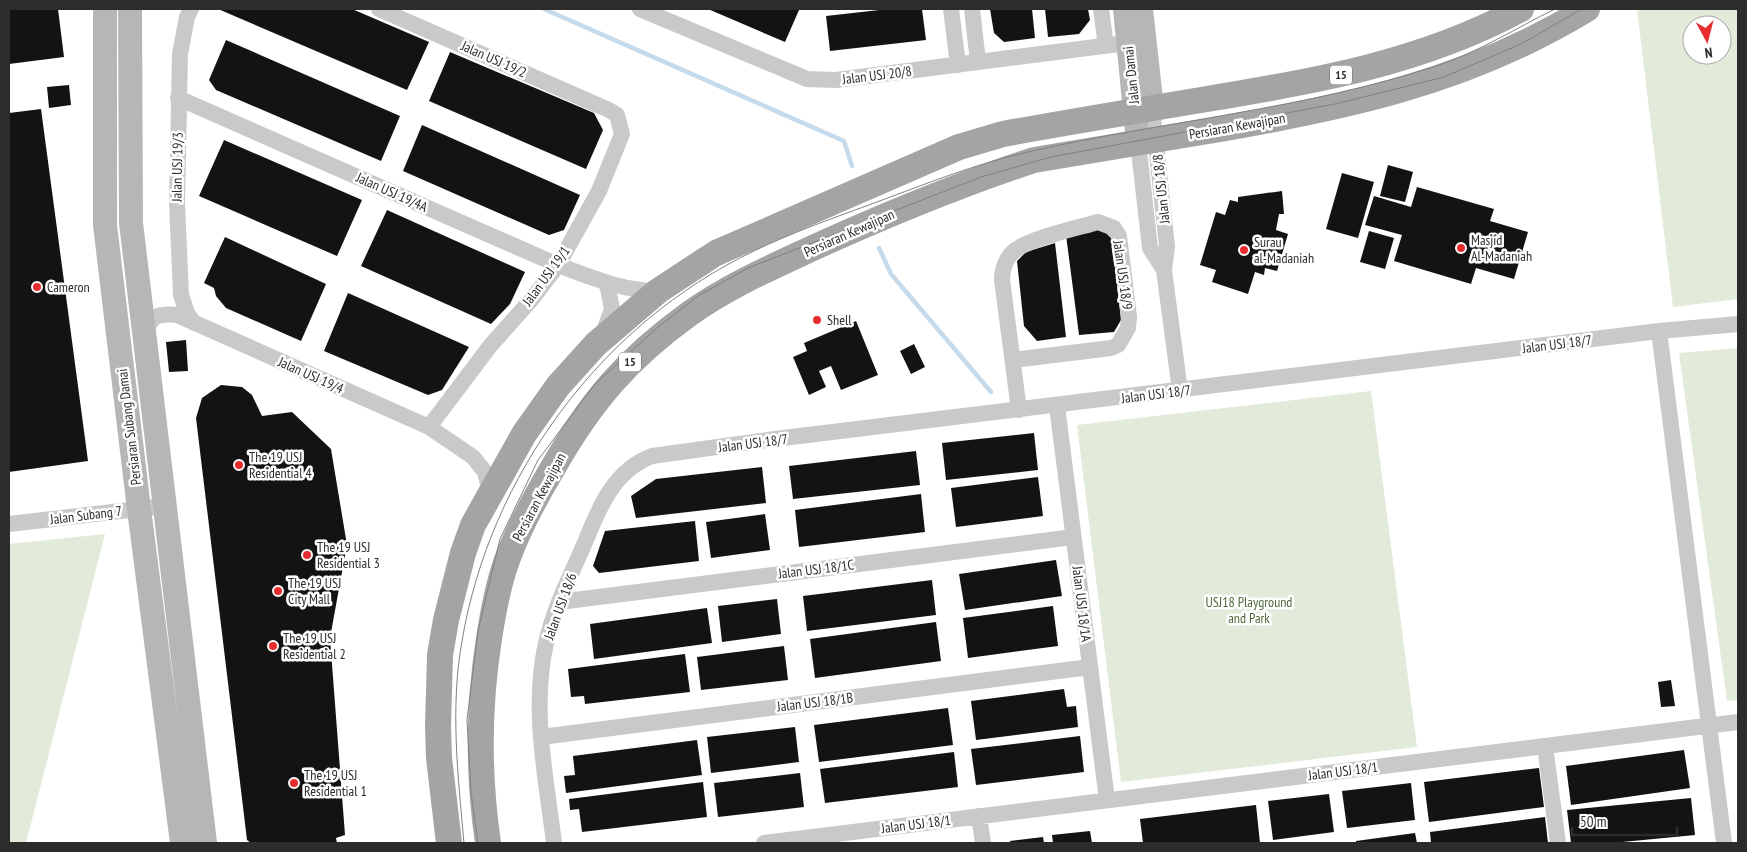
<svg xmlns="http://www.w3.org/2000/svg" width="1747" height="852" font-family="'PT Sans Narrow',sans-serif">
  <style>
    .green { fill: #e2ead9; fill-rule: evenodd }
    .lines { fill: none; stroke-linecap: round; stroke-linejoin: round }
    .stream { stroke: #c5daeb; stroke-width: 4.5 }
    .building { fill: #131313 }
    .street { stroke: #c9c9c9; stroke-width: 16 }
    .secondary { stroke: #b6b6b6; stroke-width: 24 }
    .primary { stroke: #a4a4a4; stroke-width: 26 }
    .tram { stroke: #818181; stroke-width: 1 }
    .poi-dot { fill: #e62c2e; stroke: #fff; stroke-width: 2 }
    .labels { text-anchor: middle; stroke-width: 5; stroke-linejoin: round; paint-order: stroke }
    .shield { fill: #fff; stroke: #6b6b6b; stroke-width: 1 }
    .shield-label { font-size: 12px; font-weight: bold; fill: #2c2c2c }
    .street-label { font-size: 14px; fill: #2c2c2c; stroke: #fff }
    .poi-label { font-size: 14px; fill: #2c2c2c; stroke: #fff; text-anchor: start }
    .park-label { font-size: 14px; fill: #4d683a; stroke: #fff }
  </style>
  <rect width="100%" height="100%" fill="#fff"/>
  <path class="green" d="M1637,9H1738V299L1673,307ZM1692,25H1722V55H1692Z
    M1738,348V700L1727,701L1679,353Z
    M1371,391L1417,747L1121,782L1077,425Z
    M105,534L26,843H9V544Z"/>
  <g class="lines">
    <path class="stream" d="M544,9L844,141L852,166
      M879,248L891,274L991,392"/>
  </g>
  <path class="building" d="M9,9H58L64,57L9,64Z
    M218,9H352L429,42L407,90Z
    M708,9H795L799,10L785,42Z
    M888,9H922L926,40L830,51L826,16Z
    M990,9H1032L1035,38L1004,42L994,33Z
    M1045,9H1088L1090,20L1079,34L1048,37Z
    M226,40L400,116L381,161L216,90L209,80Z
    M450,52L594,113L603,130L586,169L429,101Z
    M69,85L71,105L49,108L47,87Z
    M41,109L88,461L9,472V113Z
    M422,125L580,195L564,230L549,235L403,171Z
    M224,140L362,200L337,256L199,196Z
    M1388,165L1413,172L1405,202L1380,196Z
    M1342,173L1374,182L1358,238L1326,229Z
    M1417,187L1494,209L1490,221L1528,232L1514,279L1476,268L1471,284L1394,261L1402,235L1365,225L1374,196L1411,207Z
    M1282,191L1284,214H1279L1276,230L1288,234L1277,271L1265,268L1264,275L1255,272L1248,294L1212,282L1216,270L1200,265L1216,212L1225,215L1230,200L1238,202V197Z
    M387,210L525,272L510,304L491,324L361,266Z
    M1101,228L1112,239L1121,320L1114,332L1079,335L1066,235Z
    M1369,231L1394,238L1385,269L1360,262Z
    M225,237L326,284L301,341L226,308L216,296L214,288L204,283Z
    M1055,243L1066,337L1037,341L1024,326L1017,261L1026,252Z
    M348,293L469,347L442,390L428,395L324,351Z
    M856,321L878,375L841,390L831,366L819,371L826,387L809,395L793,357L807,351L804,343Z
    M186,340L188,371L169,372L166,342Z
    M914,344L925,367L911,374L900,351Z
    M221,385L242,387L252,395L262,416L292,412L331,449L347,545L330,638L345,835L336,838L337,843H251L247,840L196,418L202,398Z
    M1034,433L1038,470L946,480L942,443Z
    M916,451L920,485L793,499L789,466Z
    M762,467L766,503L636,518L631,496L656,479Z
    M1038,477L1043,516L956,527L951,488Z
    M921,494L925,532L799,547L795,510Z
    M765,514L770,550L711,558L706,522Z
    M695,521L699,561L599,573L593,566L605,531Z
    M1056,560L1062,596L965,610L959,574Z
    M932,580L936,615L807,631L803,596Z
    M777,599L781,634L722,642L718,606Z
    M1053,606L1058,646L968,658L963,618Z
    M707,608L712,643L594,659L590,624Z
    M936,622L941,661L815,678L810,639Z
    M784,646L788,680L701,690L697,657Z
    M685,654L690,692L585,704L584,696L571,697L568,669Z
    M1671,680L1675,706L1661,707L1658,682Z
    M1064,689L1067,707L1076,706L1078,727L976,740L971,701Z
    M948,708L953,745L819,762L814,725Z
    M795,727L799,762L711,773L707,737Z
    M1080,736L1084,772L976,785L971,749Z
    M697,740L702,775L566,793L564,776L575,775L573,756Z
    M1684,750L1690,788L1571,805L1566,766Z
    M954,752L958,787L825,803L820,769Z
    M1539,768L1544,807L1429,822L1424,782Z
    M800,773L804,807L718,817L714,783Z
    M703,782L707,817L582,832L579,809L570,810L569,799Z
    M1411,783L1415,820L1347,828L1342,791Z
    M1329,794L1334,832L1273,840L1268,801Z
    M1691,798L1695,835L1612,843H1571L1567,810Z
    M1256,805L1260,843H1143L1140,819Z
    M1545,817L1548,843H1431L1430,832Z
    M1090,831L1092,843H1053L1052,835Z
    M1415,833L1417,843H1356V841Z
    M1043,837L1044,843H1010V841Z"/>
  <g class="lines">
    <path class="street" d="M191,9L187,17L180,54L177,203L181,295L187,313L194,323
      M379,9L609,110L617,115L622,134L599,191L558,265L532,299L490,346L429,427
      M640,9L807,79L836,80L1127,43
      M951,9L958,65
      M972,9L978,62
      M1101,9L1106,46
      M178,98L558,265C591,277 622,291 658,291
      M1152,108L1167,246L1164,270L1180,391
      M1138,142L1150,248L1164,270
      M1659,331L1724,843
      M603,334L612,309L607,284
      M146,337C148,316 158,313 177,315L429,427L473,457L485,472L490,493
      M1013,360L1111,348L1118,345L1128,328L1129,317L1119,236L1114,228L1098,222C1078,228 1026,239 1013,252C1005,260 1002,269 1002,280L1019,410
      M1057,406L1107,800
      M9,524L164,506
      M559,602L1073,537
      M541,737L1090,667
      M1545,746L1558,843
      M979,816L983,843
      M554,843C546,777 531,709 546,643C554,607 572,573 586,540C600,505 615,470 652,456L775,439L1659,331L1738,324
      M764,843L1738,722"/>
    <path class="secondary" d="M105,9V225L139,509L182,843
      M130,9L131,223L205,843
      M1125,9L1138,142
      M1141,9L1152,108"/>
    <path class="primary" d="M449,843L439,758L438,726L440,655L446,620L463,553L473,525L524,434L558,386L596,344L658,291L716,253L959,147L1003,134C1069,122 1135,111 1201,100C1312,82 1422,63 1521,9
      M488,843C478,774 478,708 489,639C493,612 498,585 507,560C519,527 536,496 554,466C591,401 628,358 689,314C728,286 772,267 815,247C879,218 944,191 1010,168L1034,160C1090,151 1146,141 1202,132C1340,109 1466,83 1587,9"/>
    <path class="tram" d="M464,843C458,776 450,708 462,641C490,475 601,324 754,251C793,232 836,217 877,202C928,183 978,163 1032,151C1166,121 1305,109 1436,66C1477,53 1516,28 1555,9
      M478,843L471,792L467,720L478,631L500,539L538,460L595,384L658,327L698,296L748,268L981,177L1051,157L1335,104L1444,77L1521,44L1582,9"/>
  </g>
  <g class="poi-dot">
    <circle cx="1461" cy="248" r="5"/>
    <circle cx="1244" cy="250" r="5"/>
    <circle cx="37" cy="287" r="5"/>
    <circle cx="817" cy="320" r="5"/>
    <circle cx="239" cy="465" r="5"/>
    <circle cx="307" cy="555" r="5"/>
    <circle cx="278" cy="591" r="5"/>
    <circle cx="273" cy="646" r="5"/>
    <circle cx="294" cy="783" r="5"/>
  </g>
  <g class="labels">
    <g class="shield">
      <rect x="1330" y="65.5" width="22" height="19" rx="4"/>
      <rect x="619" y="352.5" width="22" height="19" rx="4"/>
    </g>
    <g class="shield-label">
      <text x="1341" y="79">15</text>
      <text x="630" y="366">15</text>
    </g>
    <g class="street-label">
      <text transform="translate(494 59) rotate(24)" y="5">Jalan USJ 19/2</text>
      <text transform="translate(877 75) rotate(-7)" y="5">Jalan USJ 20/8</text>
      <text transform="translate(1131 75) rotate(-96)" y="5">Jalan Damai</text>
      <text transform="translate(1237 126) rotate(-10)" y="5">Persiaran Kewajipan</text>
      <text transform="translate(177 167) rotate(-89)" y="5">Jalan USJ 19/3</text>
      <text transform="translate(1161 189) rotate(-96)" y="5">Jalan USJ 18/8</text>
      <text transform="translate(392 192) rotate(24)" y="5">Jalan USJ 19/4A</text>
      <text transform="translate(849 233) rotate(-24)" y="5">Persiaran Kewajipan</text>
      <text transform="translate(1123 275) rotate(82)" y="5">Jalan USJ 18/9</text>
      <text transform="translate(546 276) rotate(-54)" y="5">Jalan USJ 19/1</text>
      <text transform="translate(1557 344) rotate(-7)" y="5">Jalan USJ 18/7</text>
      <text transform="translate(311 375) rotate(24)" y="5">Jalan USJ 19/4</text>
      <text transform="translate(1156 394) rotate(-7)" y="5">Jalan USJ 18/7</text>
      <text transform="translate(129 427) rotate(-97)" y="5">Persiaran Subang Damai</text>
      <text transform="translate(753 443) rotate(-7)" y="5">Jalan USJ 18/7</text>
      <text transform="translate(539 497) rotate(-62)" y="5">Persiaran Kewajipan</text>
      <text transform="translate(86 515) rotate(-7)" y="5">Jalan Subang 7</text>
      <text transform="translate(816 569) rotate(-7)" y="5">Jalan USJ 18/1C</text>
      <text transform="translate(1082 604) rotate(83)" y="5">Jalan USJ 18/1A</text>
      <text transform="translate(560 606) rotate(-70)" y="5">Jalan USJ 18/6</text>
      <text transform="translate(815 702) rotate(-7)" y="5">Jalan USJ 18/1B</text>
      <text transform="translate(1343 771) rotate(-7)" y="5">Jalan USJ 18/1</text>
      <text transform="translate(916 824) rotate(-7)" y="5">Jalan USJ 18/1</text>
    </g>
    <g class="poi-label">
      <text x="1471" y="245">Masjid<tspan x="1471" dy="16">Al-Madaniah</tspan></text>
      <text x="1254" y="247">Surau<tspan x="1254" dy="16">al-Madaniah</tspan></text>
      <text x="47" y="292">Cameron</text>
      <text x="827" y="325">Shell</text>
      <text x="249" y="462">The 19 USJ<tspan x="249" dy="16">Residential 4</tspan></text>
      <text x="317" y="552">The 19 USJ<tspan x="317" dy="16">Residential 3</tspan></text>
      <text x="288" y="588">The 19 USJ<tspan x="288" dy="16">City Mall</tspan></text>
      <text x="283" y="643">The 19 USJ<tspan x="283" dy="16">Residential 2</tspan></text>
      <text x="304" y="780">The 19 USJ<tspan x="304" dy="16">Residential 1</tspan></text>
    </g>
    <g class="park-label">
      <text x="1249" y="607">USJ18 Playground<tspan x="1249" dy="16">and Park</tspan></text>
    </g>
  </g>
  <rect width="1747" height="852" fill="none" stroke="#2c2c2c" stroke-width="20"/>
  <g transform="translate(1707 40) rotate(173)"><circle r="24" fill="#ffffff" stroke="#ababab"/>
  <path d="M0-4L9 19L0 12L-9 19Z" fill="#e62c2e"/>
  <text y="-8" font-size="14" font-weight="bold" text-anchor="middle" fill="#2c2c2c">N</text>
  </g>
  <path d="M1572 827v8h105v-8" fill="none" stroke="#2c2c2c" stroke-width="2.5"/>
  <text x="1580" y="827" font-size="15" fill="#2c2c2c" stroke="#ffffff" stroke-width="4" paint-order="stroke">50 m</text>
</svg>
